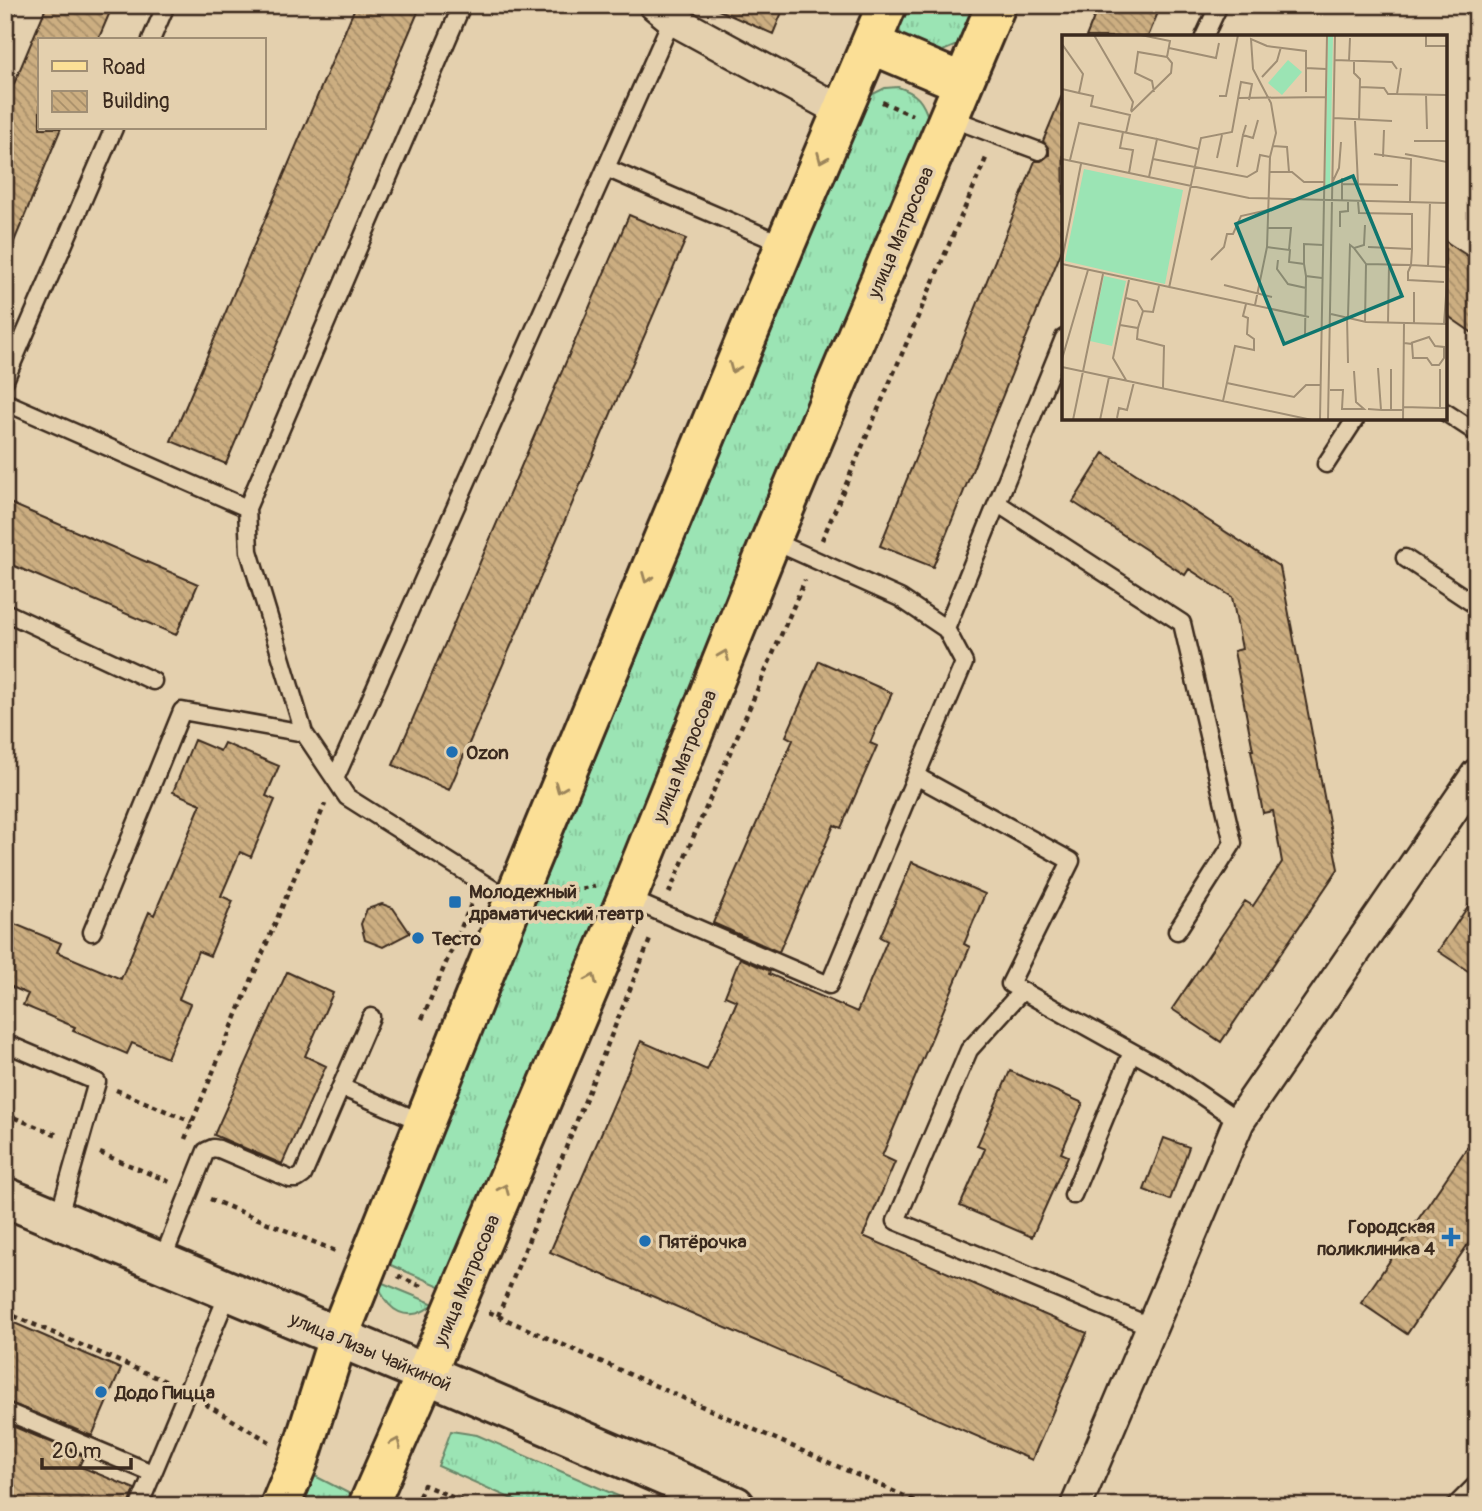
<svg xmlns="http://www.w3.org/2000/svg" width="1482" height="1511" font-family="Pangolin,sans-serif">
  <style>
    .grass { fill: url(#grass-tufts); stroke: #6b8769; stroke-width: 2 }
    .building { fill: url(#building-back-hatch); stroke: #3b2a1e; stroke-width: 2 }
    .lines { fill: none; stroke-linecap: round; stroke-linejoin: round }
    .service-casing { stroke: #3b2a1e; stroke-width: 21 }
    .minor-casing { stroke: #3b2a1e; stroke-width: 35 }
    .secondary-casing { stroke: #3b2a1e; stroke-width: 44 }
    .primary-casing { stroke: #3b2a1e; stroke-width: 44 }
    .path { stroke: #3b2a1e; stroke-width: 4.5; stroke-dasharray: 5 5; stroke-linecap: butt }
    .service { stroke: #e4d0ae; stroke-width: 16 }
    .minor { stroke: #e4d0ae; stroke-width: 30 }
    .secondary { stroke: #e4d0ae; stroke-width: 38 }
    .primary { stroke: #fbdf96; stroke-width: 38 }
    .oneway { stroke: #9b845a }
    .poi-dot { fill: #1f6fb2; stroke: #e4d0ae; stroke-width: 2.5 }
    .labels { text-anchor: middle; stroke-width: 7; stroke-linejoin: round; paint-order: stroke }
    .street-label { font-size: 19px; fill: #3b2a1e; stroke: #e4d0ae }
    .poi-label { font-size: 19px; font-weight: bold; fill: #3b2a1e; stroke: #e4d0ae; text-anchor: start }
    .inset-road { fill: none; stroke: #a08e74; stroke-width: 2 }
    .view { fill: #0f766e; fill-opacity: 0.15; stroke: #0f766e; stroke-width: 3.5 }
    .inset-edge { fill: none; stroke: #3b2a1e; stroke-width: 3.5 }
  </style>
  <defs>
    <pattern id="grass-tufts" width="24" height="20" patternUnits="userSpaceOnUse" patternTransform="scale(1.75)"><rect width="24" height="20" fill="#9be4b4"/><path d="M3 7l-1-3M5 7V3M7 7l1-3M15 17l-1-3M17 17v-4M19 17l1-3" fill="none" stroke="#86c49a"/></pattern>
    <pattern id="building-back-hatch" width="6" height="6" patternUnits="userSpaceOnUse" patternTransform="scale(1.75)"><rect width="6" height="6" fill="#ccae81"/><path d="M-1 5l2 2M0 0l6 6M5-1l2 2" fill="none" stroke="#a78e69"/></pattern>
  </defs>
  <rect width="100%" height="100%" fill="#e4d0ae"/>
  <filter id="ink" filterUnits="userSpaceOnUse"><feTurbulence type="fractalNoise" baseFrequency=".0143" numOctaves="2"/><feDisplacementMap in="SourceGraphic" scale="14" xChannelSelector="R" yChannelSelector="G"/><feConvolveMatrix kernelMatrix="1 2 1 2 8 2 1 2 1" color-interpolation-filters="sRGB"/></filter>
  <g filter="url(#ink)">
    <path class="grass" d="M905,5H975L957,45L938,53L904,40L897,25Z
      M898,87C917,93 923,101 929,120L442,1287L386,1263L869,96L885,88Z
      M378,1281L434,1304C428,1308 421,1314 413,1314C393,1316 381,1298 378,1281Z
      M451,1431L477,1435L641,1506H528L438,1466Z
      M313,1475L356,1497L352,1506H300Z"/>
    <path class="building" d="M47,5H113L98,40H40V128H61L6,261L5,105Z
      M356,5H421L226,464L171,441Z
      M707,5H785L773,34Z
      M1099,5H1161L1148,37H1086Z
      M1063,93L1064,245L933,567L880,546L1035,161H1041L1049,155V149L1043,141Z
      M629,215L686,239L449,790L393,765Z
      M1445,241L1477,262V336L1445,314Z
      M1104,453L1280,567L1338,869L1221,1042L1172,1009L1245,901L1253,906L1282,862L1273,811L1263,813L1251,750H1253L1234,651L1242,649L1232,597L1189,569L1185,575L1073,502Z
      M5,501L198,584L176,635L5,562Z
      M819,661L892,693L870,743L877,746L841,828L834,825L779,952L713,923L793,740L786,736Z
      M194,740L220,751L224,743L279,766L266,796L275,800L251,857L240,852L221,896L233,901L210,956L198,951L179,999L190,1004L167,1058L132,1043L127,1054L73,1031L75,1027L23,1005L28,994L5,984V920L61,943L57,952L121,979L149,912L154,915L201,804L173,792Z
      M912,862L985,894L964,944L970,947L882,1156L895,1162L863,1236L1087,1333L1032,1460L550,1252L641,1041L707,1070L737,1001L725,996L740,958L770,971L769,974L857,1012L887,941L880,937Z
      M1477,893V977L1438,951Z
      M382,904L393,908L410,933L383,947L365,940L361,924L367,909Z
      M287,972L333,993L305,1056L326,1066L282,1164L214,1135Z
      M1010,1071L1083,1103L1061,1153L1068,1156L1032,1237L960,1206L985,1149L977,1146Z
      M1477,1133V1231L1407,1334L1361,1303Z
      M1164,1138L1189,1147L1170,1200L1144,1190Z
      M5,1319L121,1369L92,1436L5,1401Z
      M5,1423L84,1456L79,1466L135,1489L129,1506H5Z"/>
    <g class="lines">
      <g class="service-casing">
        <path id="service" d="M1204,37L1219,5
          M151,40L166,5
          M948,117L1039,151
          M606,168L785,245
          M5,380L114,128
          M5,402L247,508
          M1445,412L1477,433
          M1326,464L1356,418
          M997,503L1182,623L1233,843L1177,931
          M771,540L900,598L946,629L964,663L916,776L1071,861L1010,984L1161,1068L1239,1121
          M1405,558L1477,606
          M5,612L153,681
          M946,629L1064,338
          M304,733L335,779L672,19
          M335,779L347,797L513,902
          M627,898L829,985L916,776
          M92,932L182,711L304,733L249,551L247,508L462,5
          M1022,991L969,1050L896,1221L1152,1327
          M5,1043L97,1082L58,1219
          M341,1087L424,1123
          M1073,1195L1132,1052
          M161,1263L206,1151L213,1148L219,1149L290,1179H297L303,1175L371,1017
          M5,1411L152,1473
          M139,1506L229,1292
          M1455,1506L1477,1484"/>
      </g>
      <g class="minor-casing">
        <path id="minor" d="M655,5L672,19L841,111
          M1076,1506L1239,1121L1477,774"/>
      </g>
      <g class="secondary-casing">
        <path id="secondary" d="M5,1197L467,1391L735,1506"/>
      </g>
      <g class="primary-casing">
        <path id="primary" d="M871,44L963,83
          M280,1506L299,1460L338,1338L513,902L785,245L887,5
          M368,1506L426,1374L627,898L771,540L996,5"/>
      </g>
      <path class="path" d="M5,33L17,5
        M882,102L912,115
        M822,540L987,156
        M669,893L805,580
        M552,894L595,886
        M422,1019L472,902
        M116,1090L192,1122
        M5,1114L60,1136
        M185,1139L325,804
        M100,1153L170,1182
        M210,1199L338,1252
        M398,1276L425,1288
        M5,1312L167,1382
        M489,1312L927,1506
        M498,1316L651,937
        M205,1404L270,1442
        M415,1506L424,1485L473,1506"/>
      <use href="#service" class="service"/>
      <use href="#minor" class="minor"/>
      <use href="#secondary" class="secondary"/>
      <use href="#primary" class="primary"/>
    </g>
    <defs><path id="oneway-chevron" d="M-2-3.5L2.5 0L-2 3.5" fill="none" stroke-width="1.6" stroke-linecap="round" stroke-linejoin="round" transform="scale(1.75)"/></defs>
    <g class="oneway">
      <use href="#oneway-chevron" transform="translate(822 158) rotate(113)"/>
      <use href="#oneway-chevron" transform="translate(734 368) rotate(112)"/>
      <use href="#oneway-chevron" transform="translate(647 578) rotate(112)"/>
      <use href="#oneway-chevron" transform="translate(724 655) rotate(-68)"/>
      <use href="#oneway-chevron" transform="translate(560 788) rotate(112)"/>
      <use href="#oneway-chevron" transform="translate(592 979) rotate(-67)"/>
      <use href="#oneway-chevron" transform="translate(504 1189) rotate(-67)"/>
      <use href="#oneway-chevron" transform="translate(396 1443) rotate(-66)"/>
    </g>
  </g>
  <g class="poi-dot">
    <circle cx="452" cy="752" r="7"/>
    <rect x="448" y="895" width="14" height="14" rx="3.5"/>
    <circle cx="418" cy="938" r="7"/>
    <path d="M1447.5 1226.5h7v7h7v7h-7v7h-7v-7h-7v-7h7z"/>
    <circle cx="645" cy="1241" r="7"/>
    <circle cx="101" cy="1392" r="7"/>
  </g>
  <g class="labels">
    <g class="street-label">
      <text transform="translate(900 232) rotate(-67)" y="7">улица Матросова</text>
      <text transform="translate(684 756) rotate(-68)" y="7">улица Матросова</text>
      <text transform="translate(466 1280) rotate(-67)" y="7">улица Матросова</text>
      <text transform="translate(371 1351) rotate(23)" y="7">улица Лизы Чайкиной</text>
    </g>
    <g class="poi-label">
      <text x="466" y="759">Ozon</text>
      <text x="469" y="898">Молодежный<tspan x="469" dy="22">драматический театр</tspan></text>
      <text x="432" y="945">Тесто</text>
      <text x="1435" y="1233" text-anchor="end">Городская<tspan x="1435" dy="22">поликлиника 4</tspan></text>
      <text x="659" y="1248">Пятёрочка</text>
      <text x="115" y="1399">Додо Пицца</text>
    </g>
  </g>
  <g transform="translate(1062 35)">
    <rect width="385" height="385" fill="#e4d0ae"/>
    <path d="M266,0H271L268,154H263Z" fill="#9be4b4"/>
    <path d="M22,134L121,155L103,249L3,226ZM42,241L64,246L50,311L28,306Z" fill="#9be4b4"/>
    <path d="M226,25L240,37L220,60L206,48Z" fill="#9be4b4"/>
    <path class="inset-road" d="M32,0L71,67L69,76M364,0V11H385M0,9L21,39L17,58L0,54M107,13L154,23L157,8M272,25L330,27L335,34M287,26L288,3M292,27V38L298,44L297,86M339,33L335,59L385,60M200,42L215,26L219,12M298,52L322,53L326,59H335M92,57L90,46L73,38L76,17L105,22M244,57V34M17,58L31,61L29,71L68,80L64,98M364,60L365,94M157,61H164L176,0M177,63L264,62M69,77L109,38L110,28L105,22L108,6L79,0M272,83L330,86M293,86L296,149M184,90L181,100L191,103L196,85M61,97L58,113L71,115L67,138M352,106H385M211,111L225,112L227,137M312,119L349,124L348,167M343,119L385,127M208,122L214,98L209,68L191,34L189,4L205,11L244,16V33L264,34M321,122L322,95M155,123L160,100M0,124L187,163L385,168M91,124L185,142L195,136L198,120L208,122L205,212L193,270M8,125L17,88L95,104M175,132L181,100M207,137H230L242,147H262M87,142L95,104L136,114M270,148L277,133L279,107M280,149L336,150M280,165V143M296,166L297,178L350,179V214M303,190L302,210L292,213L304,229L303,287M278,192V177L286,176V166M206,193H229L227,215M205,212L228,215L227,227L242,229L244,241L260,243M0,225L19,129M149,225L162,212L165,199H171L179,181L206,175M216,225L215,234L226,249L244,253M0,229L247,282M242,229V209L261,210M304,229L349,230L350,214L306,212M366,232L368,167M382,247L346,245V237L349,230L385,232M162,250L210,262M107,253L139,103L170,97L179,47L190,49L187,65M352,257V288M64,263L75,266L81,276M269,279L304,287L385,289M285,281L286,328M286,281L288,210L292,213M326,288L327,229M382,289L385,247M58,290L76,293L81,276L91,277L97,251M76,293L75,304L102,311L101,353M243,300L244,241M342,308L350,309L351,323H365L370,330H377L382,323V312L373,311L367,302L349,308M0,324L26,235M0,332L250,385M378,334V373H385M64,345L51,323L67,245M165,348L232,362L244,350H259M268,355H281L280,374H302L294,367L292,336M161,366L173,311L192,315V304L185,299L186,283L181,281L184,269M341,372L378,373M306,374L319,375L316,333M319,375H341M329,375V334M55,383L57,373L65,375L72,347M11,385L41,239M38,385L47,342M258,385L265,0M266,385L273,0M341,385L342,288"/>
    <path class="view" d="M291,141L340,261L222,309L174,189Z"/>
    <rect width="385" height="385" class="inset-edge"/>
  </g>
  <rect width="1482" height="1511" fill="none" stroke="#e4d0ae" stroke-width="28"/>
  <rect x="14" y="14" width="1454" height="1483" fill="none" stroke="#3b2a1e" stroke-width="2.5" filter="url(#ink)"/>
  <rect x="38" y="38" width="228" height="91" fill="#e4d0ae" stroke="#a08e74" stroke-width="2"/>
  <rect x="52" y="61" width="35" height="10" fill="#fbdf96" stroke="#a08e74" stroke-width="2"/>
  <text x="102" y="74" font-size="21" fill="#3b2a1e">Road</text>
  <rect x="52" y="91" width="35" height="21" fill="url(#building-back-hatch)" stroke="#a08e74" stroke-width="2"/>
  <text x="102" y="108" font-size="21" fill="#3b2a1e">Building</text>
  <path d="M42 1458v10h89v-10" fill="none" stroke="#3b2a1e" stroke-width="3.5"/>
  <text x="52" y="1458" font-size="21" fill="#3b2a1e" stroke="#e4d0ae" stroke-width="5" paint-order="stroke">20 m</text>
</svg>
